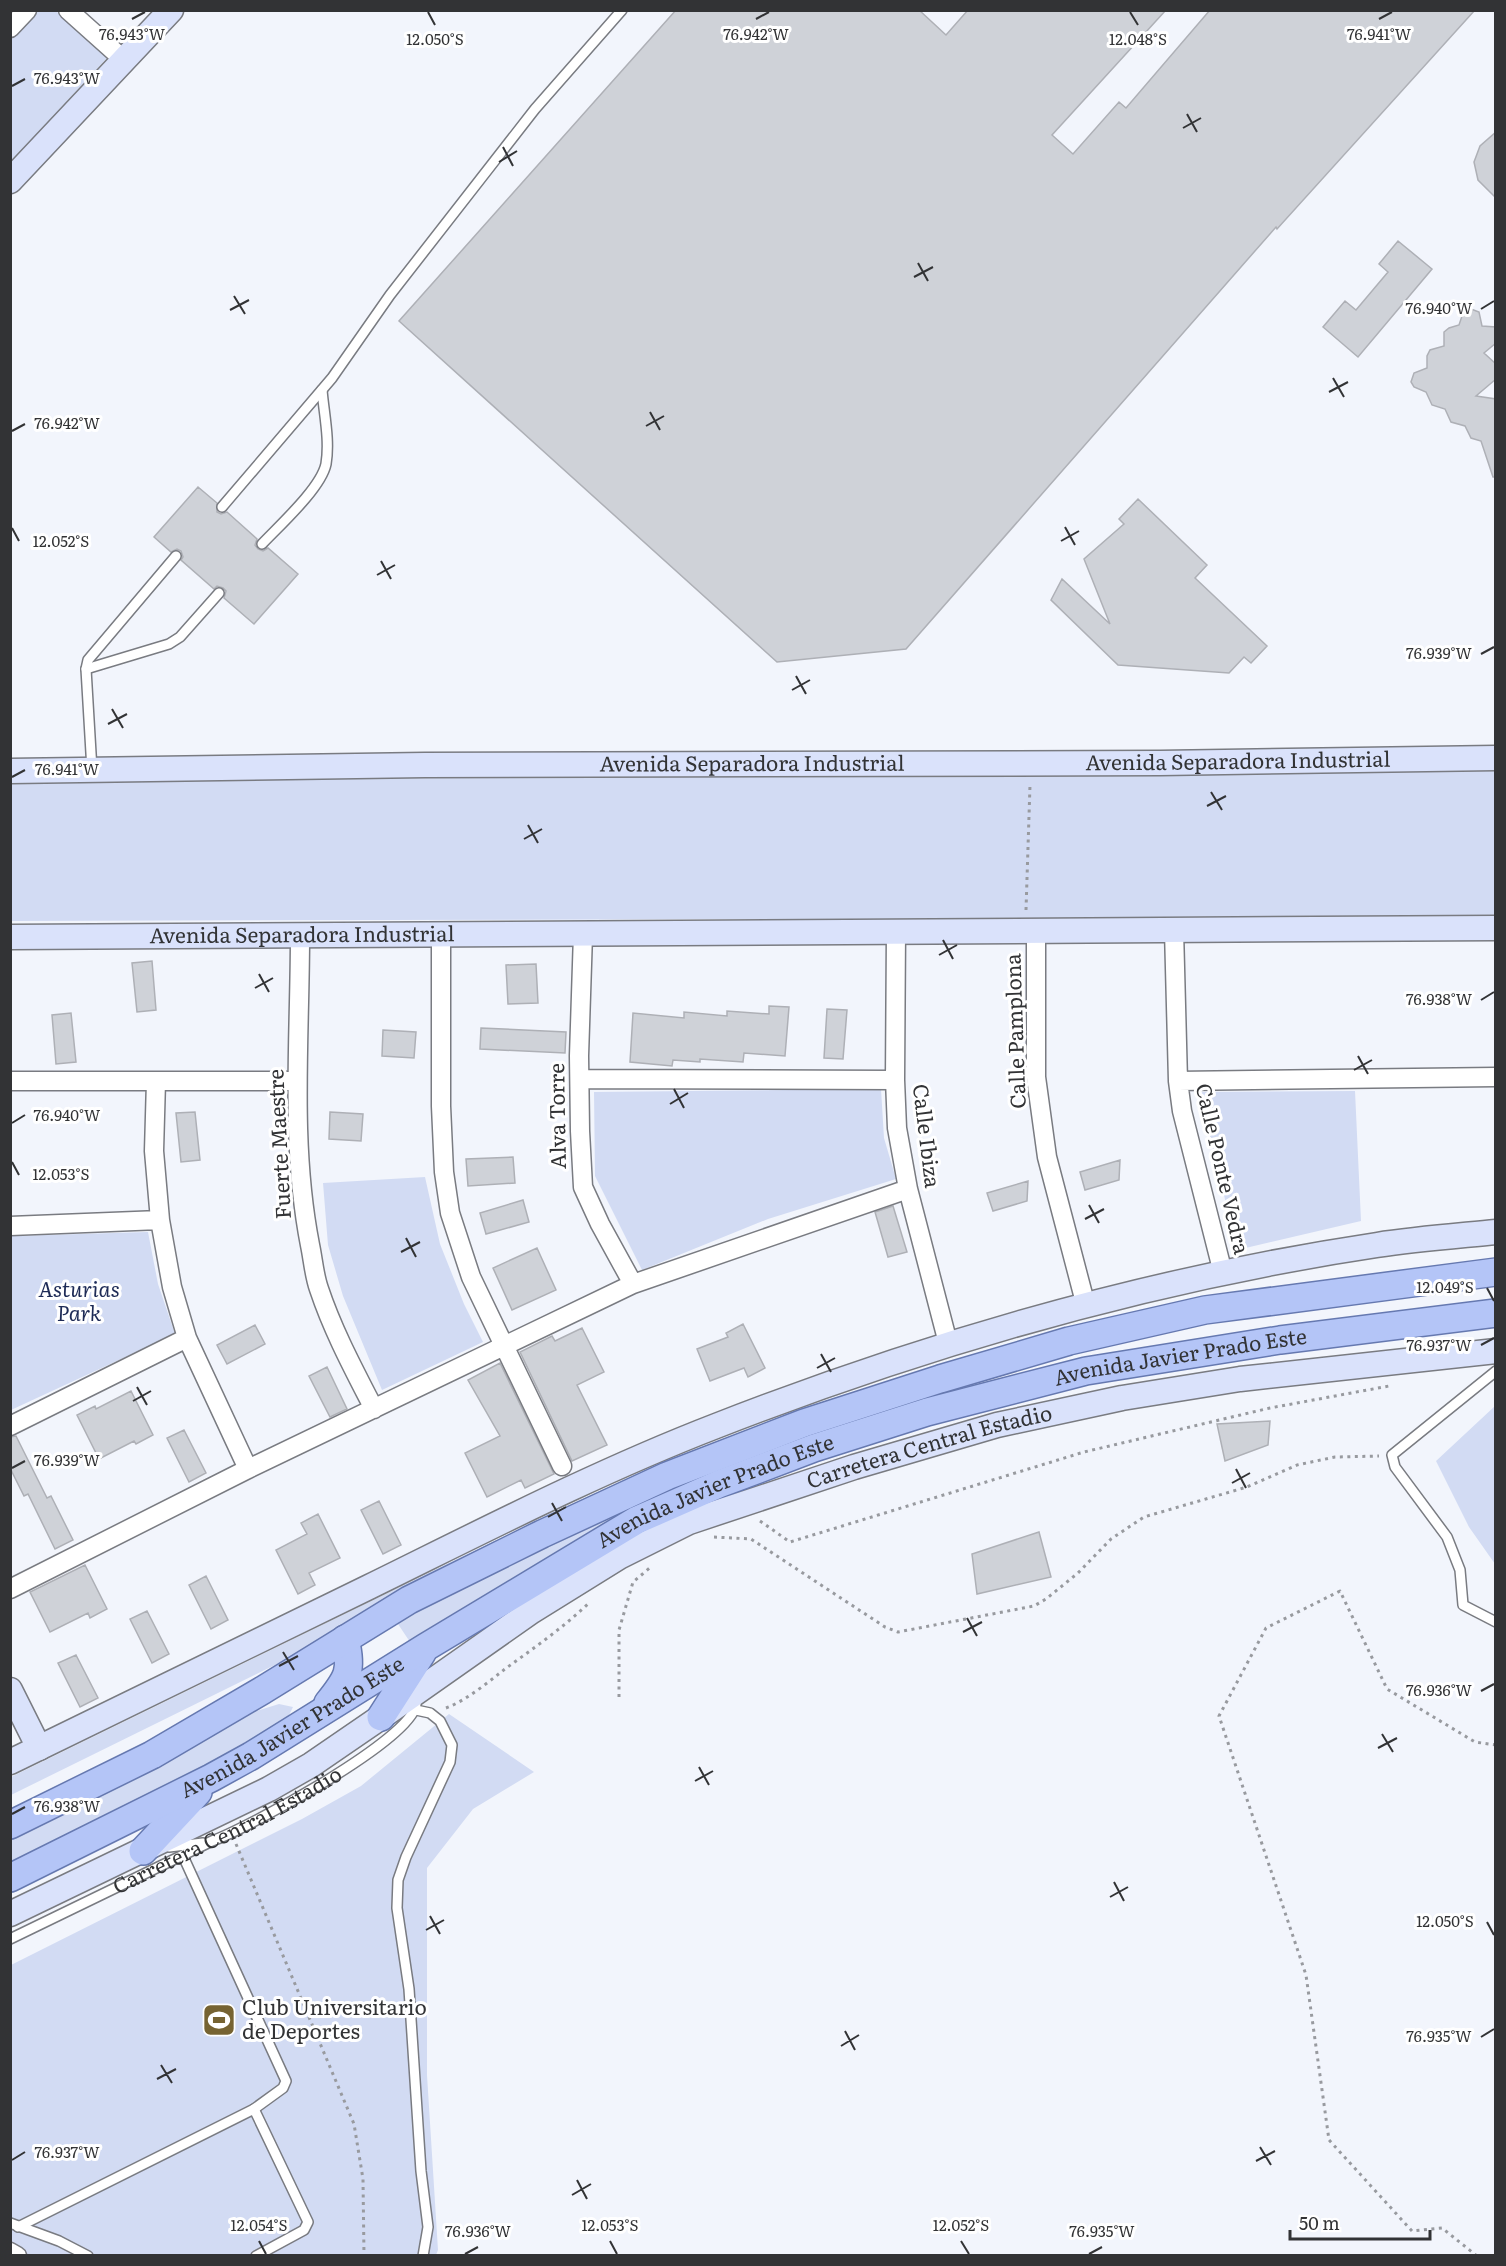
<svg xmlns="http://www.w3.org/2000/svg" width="1506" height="2266" font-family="Literata,serif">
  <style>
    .green { fill: #d2dbf3 }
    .building { fill: #cfd2d8; stroke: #aeb0b6; stroke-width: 1.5 }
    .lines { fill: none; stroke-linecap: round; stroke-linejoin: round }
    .lane-casing { stroke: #797b81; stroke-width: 12 }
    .street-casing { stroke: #797b81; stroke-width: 21 }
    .secondary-casing { stroke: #797b81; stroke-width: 27 }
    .primary-casing { stroke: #6679b0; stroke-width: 30 }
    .path { stroke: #989a9f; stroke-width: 3; stroke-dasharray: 3 4.5; stroke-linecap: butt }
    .lane { stroke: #fff; stroke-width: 9 }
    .street { stroke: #fff; stroke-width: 18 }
    .secondary { stroke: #dae2fb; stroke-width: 24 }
    .primary { stroke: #b4c5f7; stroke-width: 27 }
    .ticks { fill: none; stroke: #323335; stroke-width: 2 }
    .labels { text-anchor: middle; stroke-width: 6; stroke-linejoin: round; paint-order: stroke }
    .street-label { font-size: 21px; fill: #323335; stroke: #fff }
    .park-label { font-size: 21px; font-style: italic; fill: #1e2b56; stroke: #fff }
    .poi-label { font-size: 21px; fill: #323335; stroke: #fff; text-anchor: start }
    .ticks-label { font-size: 15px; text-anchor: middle; fill: #323335; stroke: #fff; stroke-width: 6; stroke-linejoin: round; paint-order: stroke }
  </style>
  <rect width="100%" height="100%" fill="#f2f5fc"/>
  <path class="green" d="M37,11H56L108,57L11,163L10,39Z
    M1495,764V919L1102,921L744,919L11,921L10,774Z
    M881,1089L884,1138L896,1179L768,1219L642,1270L595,1176L594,1092Z
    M1355,1091L1361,1221L1237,1250L1210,1136L1202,1092Z
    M425,1177L440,1244L464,1304L483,1342L382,1390L343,1296L328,1245L323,1183Z
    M148,1232L158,1284L175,1334L11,1410V1236Z
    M1495,1406V1564L1469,1527L1436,1461Z
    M684,1481L686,1489L592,1530L410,1642L396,1621L591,1522Z
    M546,1526L445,1581L11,1795V1777L494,1541Z
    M279,1704L293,1707L286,1721L267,1737L11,1868V1836L250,1713Z
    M449,1714L534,1772L473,1809L427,1868V2075L438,2250L436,2255L11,2256V1965L302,1819L361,1786Z"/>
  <path class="building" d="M676,10H919L946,35L968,10H1166L1052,135L1073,154L1119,102L1126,108L1210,10H1475L1277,229L1276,227L906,649L777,662L399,321Z
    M1496,132V198L1478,180L1474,162L1480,146Z
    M1398,241L1432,269L1358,357L1323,327L1345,301L1356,310L1388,272L1379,264Z
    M1471,309L1479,312L1482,326L1496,327V343L1484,353L1496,364V379L1476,396L1496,399V477H1493L1481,441L1471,438L1465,426L1451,422L1445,409L1432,405L1426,392L1414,387L1411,382L1414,373L1427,368V356L1430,350L1444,346V332L1449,328L1459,325L1463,313Z
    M198,487L217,503V512L221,514L227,512L257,539L255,545L258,549L263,551L268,548L298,574L254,624L224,598L226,591L223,588L217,586L214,589L181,560L183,557L181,551L177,549L171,552L154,537Z
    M1138,499L1207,565L1195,578L1267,646L1251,663L1244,657L1229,673L1118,665L1051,600L1062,579L1110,624L1084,559L1124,524L1119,519Z
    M152,961L156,1010L137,1012L132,963Z
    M536,964L538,1003L508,1004L506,965Z
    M769,1006L789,1007L785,1056L744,1053L743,1062L700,1059V1062L673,1060L672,1066L630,1062L633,1013L684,1018V1012L727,1016V1011L769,1014Z
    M827,1009L847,1010L843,1059L824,1058Z
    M71,1013L76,1062L56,1064L52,1015Z
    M481,1028L566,1032L565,1053L480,1049Z
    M383,1030L416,1032L414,1058L382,1056Z
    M195,1112L200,1160L181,1162L176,1113Z
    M330,1112L363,1114L361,1141L329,1139Z
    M513,1157L515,1183L468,1186L466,1159Z
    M1120,1160L1119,1180L1085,1190L1080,1172Z
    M1028,1181L1027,1201L993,1211L987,1193Z
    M523,1200L529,1222L486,1234L480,1213Z
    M893,1206L907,1252L888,1257L875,1212Z
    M537,1248L556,1290L512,1310L493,1268Z
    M743,1324L765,1368L748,1377L744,1368L710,1381L697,1349L728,1337L726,1333Z
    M255,1325L265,1344L227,1364L217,1345Z
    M582,1328L604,1372L577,1385L607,1445L572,1461L520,1352L552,1336L555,1341Z
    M500,1363L554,1474L525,1488L521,1480L487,1497L465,1453L500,1436L468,1380Z
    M327,1367L347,1409L330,1417L309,1376Z
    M131,1391L153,1435L136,1444L134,1441L99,1459L77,1415L95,1406L96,1409Z
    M1270,1421L1268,1445L1225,1461L1217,1424Z
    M184,1430L206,1473L189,1482L167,1438Z
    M16,1436L47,1498L51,1496L73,1540L55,1549L28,1494L24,1496L10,1468V1437Z
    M379,1501L401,1545L383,1554L361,1510Z
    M318,1514L340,1558L309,1573L315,1585L298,1594L276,1550L307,1534L301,1523Z
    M1039,1532L1051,1577L977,1594L972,1554Z
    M85,1565L107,1609L90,1618L88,1613L50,1632L30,1592Z
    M206,1576L228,1620L211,1629L189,1585Z
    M147,1611L169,1654L152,1663L130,1619Z
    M76,1655L98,1698L80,1707L58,1663Z"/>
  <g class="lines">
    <g class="lane-casing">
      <g id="lane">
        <path d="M222,507L332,378L390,295L535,109L622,10"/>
        <path d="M262,544C280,525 321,488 326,464C330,440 324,414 322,390"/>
        <path d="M86,669L169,644L180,637L219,593"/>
        <path d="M92,770L86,669L88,660L176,556"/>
        <path d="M1496,1371L1392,1455L1395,1467L1447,1537L1460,1570L1463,1605L1496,1622"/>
        <path d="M416,1710L430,1713L440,1721L452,1745L450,1762L406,1857L398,1880L397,1908L409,1989L421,2171L428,2227L423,2256"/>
        <path d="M169,1847L203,1843"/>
        <path d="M183,1856L286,2081L283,2088L254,2109"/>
        <path id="s1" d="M10,1939L212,1841C248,1828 413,1739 416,1704"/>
        <path d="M10,2223L59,2241L88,2256"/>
        <path d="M18,2227L254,2109L308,2222L304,2230L256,2256"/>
      </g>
    </g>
    <g class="street-casing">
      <path id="street" d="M68,10L125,61
        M10,28L27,10
        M1036,930V1077L1047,1157L1086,1306
        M1174,930L1178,1081L1182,1111L1223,1273
        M896,931L895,1080L897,1128L908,1189L948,1343
        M583,934L579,1056L580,1131L583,1187L600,1224L633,1284
        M441,935V1106L444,1172L450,1213L471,1277L562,1466
        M300,936C300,1039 290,1143 310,1245C313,1259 314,1275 319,1289C333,1331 354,1370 374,1409
        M580,1079L895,1080
        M10,1081H297
        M156,1081L154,1151L160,1220L172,1287L187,1338L248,1469
        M1178,1081L1496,1077
        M10,1226L160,1220
        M10,1426L187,1338
        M10,1589L248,1469L633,1284L908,1189
        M10,2252L17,2256"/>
    </g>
    <g class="secondary-casing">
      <g id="secondary">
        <path d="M10,181L171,10"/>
        <path id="s2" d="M10,771L425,765L1160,763L1496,758"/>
        <path id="s3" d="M10,937L1496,928"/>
        <path d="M10,1690L39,1748"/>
        <path d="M10,1762C130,1703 250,1646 369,1587C483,1531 597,1472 716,1426C929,1343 1151,1279 1377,1245C1416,1239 1456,1236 1496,1232"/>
        <path id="s4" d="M10,1914L269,1789L311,1765L381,1717L532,1611L619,1557L689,1522L854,1467L997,1425L1122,1398L1240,1379L1496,1351"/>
      </g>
    </g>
    <g class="primary-casing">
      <g id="primary">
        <path d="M328,1703C348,1678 353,1671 345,1639"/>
        <path d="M381,1717L422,1653"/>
        <path d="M10,1825L152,1755L263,1690L409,1600L542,1534L667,1476L804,1423L940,1379L1069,1341L1205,1310L1496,1272"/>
        <path d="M143,1851L198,1792"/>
        <path id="s5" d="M10,1878L211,1778L251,1756L426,1647L637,1520L719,1484L814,1448L927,1412L1086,1371L1280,1340L1496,1313"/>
      </g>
    </g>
    <path class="path" d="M1026,910L1030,785
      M760,1521L790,1542L1084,1452L1270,1408L1389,1386
      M714,1537L751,1539L885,1627L898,1632L1034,1606L1046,1599L1078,1573L1111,1539L1144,1517L1247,1487L1297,1465L1335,1457L1379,1456
      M619,1697V1630L633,1582L652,1566
      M446,1708C467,1700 487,1683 505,1669C534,1648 564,1627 590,1602
      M236,1844L354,2124L363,2179L364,2256
      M1477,2256L1442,2228L1412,2231L1329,2140L1306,1975L1219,1716L1266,1628L1340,1591L1387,1689L1475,1742L1496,1745"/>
    <use href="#lane" class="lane"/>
    <use href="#street" class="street"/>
    <use href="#secondary" class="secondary"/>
    <use href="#primary" class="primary"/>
  </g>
  <path class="ticks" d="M428,12L435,25M1130,12L1138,25M132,19L145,12M756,19L769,12M1379,19L1392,12M12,86L25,79M1187,114L1197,132M1183,128L1201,118M503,147L513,166M499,162L517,151M918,263L928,281M914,277L933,267M234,296L245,314M1481,309L1494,301M230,310L249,300M1333,378L1344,397M1329,392L1348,382M650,412L660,430M646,426L664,416M12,431L25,424M1065,527L1075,545M12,528L19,541M1061,541L1079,531M381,561L391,579M377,575L395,565M1481,654L1494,647M796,676L806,694M792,690L810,680M112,709L123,728M108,724L127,714M12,777L25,770M1211,792L1222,810M1207,806L1226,796M528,825L538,843M524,839L542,829M943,940L953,959M939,955L957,945M259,974L269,992M255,988L273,978M1481,1000L1494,992M1358,1056L1368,1074M1354,1070L1372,1060M674,1089L684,1108M670,1104L688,1093M12,1123L25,1115M12,1162L19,1175M1089,1205L1099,1223M1085,1219L1104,1209M406,1238L416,1257M401,1252L420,1242M1487,1288L1494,1301M1481,1345L1494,1338M821,1354L831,1372M817,1368L835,1358M137,1387L147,1405M133,1401L151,1391M12,1468L25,1461M1236,1469L1246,1488M1232,1483L1250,1473M552,1503L562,1521M548,1517L566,1507M967,1618L977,1636M963,1632L982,1622M283,1652L294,1670M279,1666L298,1656M1481,1691L1494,1684M1382,1734L1393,1752M1378,1748L1397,1738M699,1767L709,1785M695,1781L713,1771M12,1814L25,1807M1114,1882L1124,1901M1110,1897L1128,1887M430,1916L440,1934M1487,1922L1494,1935M426,1930L444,1920M845,2031L855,2050M1481,2037L1494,2029M841,2046L859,2035M161,2065L172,2083M157,2079L176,2069M1260,2147L1271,2165M12,2160L25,2152M1256,2161L1275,2151M577,2180L587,2199M572,2195L591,2184M259,2241L266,2254M610,2241L617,2254M961,2241L969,2254M465,2254L478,2247M1089,2254L1102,2247"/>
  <defs>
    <g id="stadium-square" transform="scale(1.725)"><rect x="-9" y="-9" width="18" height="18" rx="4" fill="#766332" stroke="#fff"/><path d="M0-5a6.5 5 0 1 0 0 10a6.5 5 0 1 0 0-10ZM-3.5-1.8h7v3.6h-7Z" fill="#fff"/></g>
  </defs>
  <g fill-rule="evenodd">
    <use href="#stadium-square" x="219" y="2020"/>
  </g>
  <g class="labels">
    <g class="street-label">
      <text dy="7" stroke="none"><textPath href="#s2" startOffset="1228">Avenida Separadora Industrial</textPath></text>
      <text dy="7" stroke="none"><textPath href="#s2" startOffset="742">Avenida Separadora Industrial</textPath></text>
      <text dy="7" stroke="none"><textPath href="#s3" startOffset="292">Avenida Separadora Industrial</textPath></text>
      <text transform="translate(1016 1031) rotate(-92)" y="7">Calle Pamplona</text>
      <text transform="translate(558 1116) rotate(-91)" y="7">Alva Torre</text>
      <text transform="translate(926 1136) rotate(83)" y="7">Calle Ibiza</text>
      <text transform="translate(280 1144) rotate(-93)" y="7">Fuerte Maestre</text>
      <text transform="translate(1222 1169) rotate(77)" y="7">Calle Ponte Vedra</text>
      <text dy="7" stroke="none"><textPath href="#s5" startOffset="1292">Avenida Javier Prado Este</textPath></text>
      <text dy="7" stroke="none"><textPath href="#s4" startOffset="1038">Carretera Central Estadio</textPath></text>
      <text dy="7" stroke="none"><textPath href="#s5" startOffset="806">Avenida Javier Prado Este</textPath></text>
      <text dy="7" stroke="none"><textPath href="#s5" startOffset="320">Avenida Javier Prado Este</textPath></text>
      <text dy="7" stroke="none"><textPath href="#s1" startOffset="243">Carretera Central Estadio</textPath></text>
    </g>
    <g class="park-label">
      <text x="79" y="1297">Asturias<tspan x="79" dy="24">Park</tspan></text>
    </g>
    <g class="poi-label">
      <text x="242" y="2015">Club Universitario<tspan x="242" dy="24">de Deportes</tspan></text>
    </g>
  </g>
  <g class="ticks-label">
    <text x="132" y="40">76.943°W</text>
    <text x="756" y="40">76.942°W</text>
    <text x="1379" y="40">76.941°W</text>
    <text x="435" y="45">12.050°S</text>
    <text x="1138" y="45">12.048°S</text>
    <text x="67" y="84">76.943°W</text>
    <text x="1439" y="314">76.940°W</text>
    <text x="67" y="429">76.942°W</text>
    <text x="61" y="547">12.052°S</text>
    <text x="1439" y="659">76.939°W</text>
    <text x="67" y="775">76.941°W</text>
    <text x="1439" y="1005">76.938°W</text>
    <text x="67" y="1121">76.940°W</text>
    <text x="61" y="1180">12.053°S</text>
    <text x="1445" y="1293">12.049°S</text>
    <text x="1439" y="1351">76.937°W</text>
    <text x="67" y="1466">76.939°W</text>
    <text x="1439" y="1696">76.936°W</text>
    <text x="67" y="1812">76.938°W</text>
    <text x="1445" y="1927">12.050°S</text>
    <text x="1439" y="2042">76.935°W</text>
    <text x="67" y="2158">76.937°W</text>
    <text x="259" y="2231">12.054°S</text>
    <text x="610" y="2231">12.053°S</text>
    <text x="961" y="2231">12.052°S</text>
    <text x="478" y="2237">76.936°W</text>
    <text x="1102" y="2237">76.935°W</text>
  </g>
  <rect width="1506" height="2266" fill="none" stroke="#323335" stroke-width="24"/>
  <path d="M1290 2230v9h140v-9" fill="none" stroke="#323335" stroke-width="3"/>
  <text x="1299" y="2230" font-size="18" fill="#323335" stroke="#ffffff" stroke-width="4.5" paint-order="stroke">50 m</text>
</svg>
